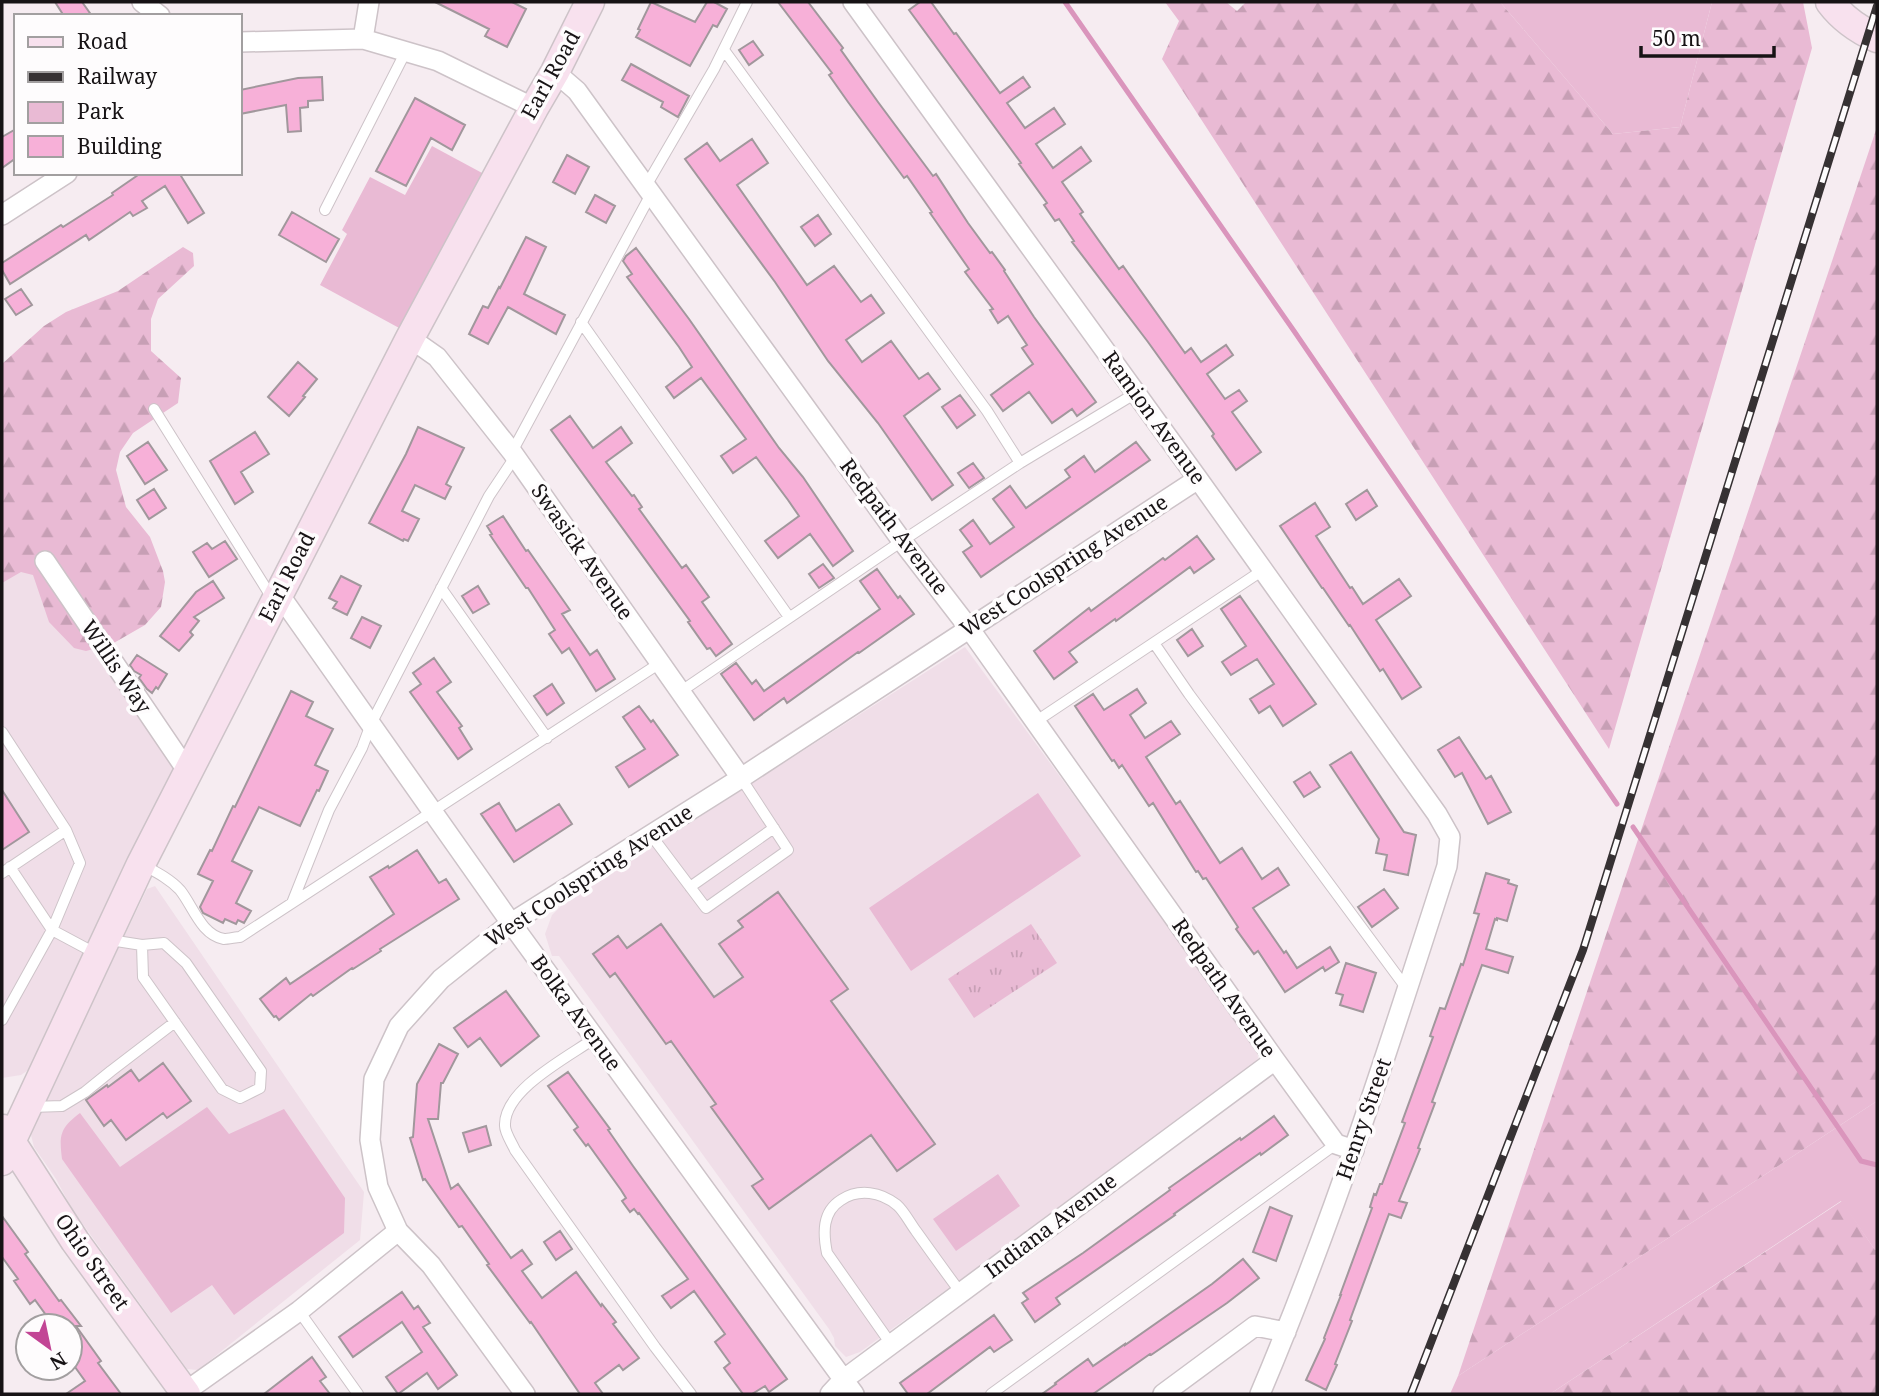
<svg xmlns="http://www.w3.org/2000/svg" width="1879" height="1396" font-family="'Noto Serif',serif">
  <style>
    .built { fill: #f0dee8 }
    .green { fill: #e9bad4 }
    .forest { fill: url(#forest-firs) }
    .park { fill: url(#park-tufts) }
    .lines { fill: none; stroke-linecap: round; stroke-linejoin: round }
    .stream { stroke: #da95bc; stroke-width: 5 }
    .building { fill: #f7b0d8; stroke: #a1979c; stroke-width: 2 }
    .lane-casing { stroke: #cdc3c8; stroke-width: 12 }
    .street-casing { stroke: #cdc3c8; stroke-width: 22 }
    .secondary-casing { stroke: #cdc3c8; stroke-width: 31 }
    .lane { stroke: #fff; stroke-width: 10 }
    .street { stroke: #fff; stroke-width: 19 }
    .secondary { stroke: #f8e1ee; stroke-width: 28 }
    .rail-casing { stroke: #363133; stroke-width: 8 }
    .rail { stroke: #fefcfd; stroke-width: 5; stroke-dasharray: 16; stroke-linecap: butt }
    .labels { text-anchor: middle; stroke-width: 7; stroke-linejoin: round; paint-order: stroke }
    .street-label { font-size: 21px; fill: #171315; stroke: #fefcfd }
  </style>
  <defs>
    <pattern id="forest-firs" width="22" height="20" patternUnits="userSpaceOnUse" patternTransform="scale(1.75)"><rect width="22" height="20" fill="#e9bad4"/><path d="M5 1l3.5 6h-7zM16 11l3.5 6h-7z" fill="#c79fb5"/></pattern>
    <pattern id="park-tufts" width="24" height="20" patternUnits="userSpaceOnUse" patternTransform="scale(1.75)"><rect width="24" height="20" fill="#e9bad4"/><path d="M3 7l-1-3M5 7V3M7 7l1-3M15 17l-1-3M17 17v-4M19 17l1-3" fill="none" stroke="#c79fb5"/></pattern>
  </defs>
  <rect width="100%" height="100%" fill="#f6ecf1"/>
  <path class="built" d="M2,506L178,767L37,1064L21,1075L2,1078Z
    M965,647L1256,1044L1258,1058L1250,1071L860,1352L846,1357L835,1346L834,1338L829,1329L559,956H552L545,934L552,915L562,905Z
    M155,886L364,1192L360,1240L198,1370L187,1369L72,1209L56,1179L34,1147L30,1131L147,889Z"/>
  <path class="green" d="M1500,2H1712L1680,127L1613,134Z
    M432,146L484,174L401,329L320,285L347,234L342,230L370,177L405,195Z
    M1038,793L1081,856L911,971L869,908Z
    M1877,1101V1249L1875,1250L1841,1201L1550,1394H1450L1458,1376Z
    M207,1107L229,1134L284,1109L345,1198L344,1233L234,1315L212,1285L171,1313L62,1159C59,1135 60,1128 80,1113L120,1167Z
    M998,1174L1020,1206L956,1251L933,1219Z"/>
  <path class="forest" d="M1165,2H1226L1237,11L1246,2H1500L1613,134L1680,127L1712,2H1803L1812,48L1609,749L1162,59L1179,21Z
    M1877,127V1101L1458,1376Z
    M183,247L193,253L194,266L158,299L151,319V351L181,378L178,403L133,433L120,452L116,470L126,507L150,537L163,571L165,582L161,607L145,625L112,644L86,651L74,648L49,622L33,575L21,572L2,583V364L44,326L66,312L118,291Z
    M1842,1201L1875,1250L1877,1249V1394H1550Z"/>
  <path class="park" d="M1031,924L1057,963L974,1018L948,979Z"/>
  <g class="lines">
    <path class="stream" d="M1065,2L1294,331L1617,804
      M1633,827L1861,1161L1877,1165"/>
  </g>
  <path class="building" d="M55,2H82L92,16H64Z
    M435,2H512L526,9L507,47L485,36L489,29Z
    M651,2L695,22L707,2H714L727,9L717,27L713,25L690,66L636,37L640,30L638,29Z
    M778,2H808L843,48L841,50L878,102L933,176L936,174L968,223L990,253L992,252L1005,270L1004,271L1034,317L1096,402L1077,416L1072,409L1052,423L1029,392L1003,411L991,395L1033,364L1022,348L1027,345L1008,316L998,323L990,310L993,309L965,272L969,269L930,213L932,212L907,176L904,178L848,102L829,75L832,73Z
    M920,2H931L954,34L956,33L1000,93L1023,77L1030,87L1007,103L1025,128L1054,108L1065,124L1036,144L1053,168L1081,147L1091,161L1062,182L1083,212L1080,214L1119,269L1123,266L1185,353L1191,348L1201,362L1226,345L1233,355L1207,374L1225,399L1239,390L1247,401L1232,412L1261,452L1236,470L1212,436L1214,434L1148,342L1072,242L1074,241L1059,219L1055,221L1044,205L1047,203L1019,164L1021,163L909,10Z
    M753,41L763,55L749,65L739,50Z
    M631,64L689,96L678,117L661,107L663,102L622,80Z
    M322,77L323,100L308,101V107L300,108L301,131L288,132L286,105L240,114V90L298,78Z
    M415,98L465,125L452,150L431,138L406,186L376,171Z
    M16,129V158L2,168V137Z
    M752,139L768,163L737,185L807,285L834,266L861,302L871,295L884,313L846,340L862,362L891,341L919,379L928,373L940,389L904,416L953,485L932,500L878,423L828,361L775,282L685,159L707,143L720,161Z
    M567,155L589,167L575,194L553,182Z
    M141,173H184L181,176L204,213L188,223L165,186L142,201L147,208L133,216L130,212L89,240L86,235L10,284L2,270V263L61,225L63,227L113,195L112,193Z
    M595,195L615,206L606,223L586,212Z
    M292,212L339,239L326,262L279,235Z
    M818,215L831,234L815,246L801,227Z
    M526,237L546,247L524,294L565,315L556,334L508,307L488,344L469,334L483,306L488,308L499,287L500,288Z
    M636,248L689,319L779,448L803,477L853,551L833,566L810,534L778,558L765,541L799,516L788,500L756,457L733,473L721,456L746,439L701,378L674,398L666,387L692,367L679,347L627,277L632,274L623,261L626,256Z
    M21,289L32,305L16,315L5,299Z
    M298,362L317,379L303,396L305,397L289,416L268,397Z
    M960,395L975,415L957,428L942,407Z
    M570,416L593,448L621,427L632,443L606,462L632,496L634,495L642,507L639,509L682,568L686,565L709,597L702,602L732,644L716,656L710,648L707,649L688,622L690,621L551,430Z
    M418,427L464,448L446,484L451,487L445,499L415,485L402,511L419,519L408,541L404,539L403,541L369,523L406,454Z
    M255,432L269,454L241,472L253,492L235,504L210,461Z
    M148,442L167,470L145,484L127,456Z
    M1136,442L1150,460L981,577L963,552L972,546L960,530L973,520L990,544L1014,527L993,499L1010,486L1026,508L1070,477L1065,470L1084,456L1095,472Z
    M973,463L984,478L969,488L958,473Z
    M154,489L166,508L149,519L137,500Z
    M1367,490L1377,506L1356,520L1346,504Z
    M1315,503L1330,527L1316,536L1350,588L1352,587L1363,604L1399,579L1411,596L1376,620L1421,687L1402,699L1383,669L1380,671L1350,625L1349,626L1323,588H1322L1280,526Z
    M503,516L526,551L528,550L570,610L562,614L590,655L597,650L615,679L596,691L569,648L562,653L549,634L555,630L528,588H526L490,535L492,534L487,526Z
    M1197,536L1214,559L1194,573L1190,567L1116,621L1115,619L1069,652L1077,662L1054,679L1034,651L1089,608L1091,611L1163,558L1165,560Z
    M225,541L237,559L209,577L193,552L207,543L212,549Z
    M823,564L834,578L819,588L809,574Z
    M877,569L898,598L900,596L914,614L859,653L858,652L787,703L784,698L754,720L721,674L736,663L752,684L756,680L764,691L880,609L860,581Z
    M341,576L361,586L347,615L333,608L337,602L329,598Z
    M213,581L224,598L194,617L199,621L190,632L193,635L179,651L160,636L196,592Z
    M478,586L489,604L473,613L462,596Z
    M1240,596L1316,704L1283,726L1270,706L1259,713L1250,699L1274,684L1257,659L1231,675L1222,662L1246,646L1221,609Z
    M362,617L381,626L370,648L351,638Z
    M1192,629L1203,646L1188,656L1177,640Z
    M137,655L167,674L158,689L156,687L152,693L147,689L139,678L141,675L134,671L130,665Z
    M434,658L451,682L437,692L462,726L459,728L472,749L458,759L410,692L421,684L413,673Z
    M552,684L564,703L547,715L534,696Z
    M1137,689L1146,703L1130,715L1145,738L1171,721L1180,734L1146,757L1176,804L1180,801L1220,863L1242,848L1262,879L1278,868L1289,885L1253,908L1284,953L1286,951L1297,968L1330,947L1339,962L1325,971L1323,967L1285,992L1258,951L1254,954L1236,929L1238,927L1206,878L1203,879L1198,871L1196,872L1153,803L1149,806L1122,765L1119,768L1114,760L1112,761L1075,706L1093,694L1104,710Z
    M291,691L313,702L306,716L333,729L315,765L328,771L319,791L317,790L300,826L259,807L232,861L252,871L236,903L251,911L244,923L238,920L236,924L225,919L223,923L203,913L200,907L213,881L198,874L210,850L212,851L233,806L235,807Z
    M639,706L651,722L653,720L678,755L629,787L616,767L645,749L623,717Z
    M1459,737L1486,779L1491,776L1511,812L1488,824L1462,773L1455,777L1438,750Z
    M1351,752L1404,832L1416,835L1408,875L1384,870L1387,855L1376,853L1379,839L1330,765Z
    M1310,772L1320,787L1304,797L1294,782Z
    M2,790L29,832L2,850Z
    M499,803L516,831L559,804L572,824L514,862L481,814Z
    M417,850L439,883L446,879L459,899L380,949L381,951L353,969L352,968L313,996L311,994L279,1020L276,1016L274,1017L260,999L286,978L290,984L394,914L370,877L388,866L389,868Z
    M1486,873L1509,880L1508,883L1517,886L1507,921L1497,918V920L1495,919L1486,949L1513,957L1508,973L1482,965L1432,1102L1435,1103L1418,1148L1420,1149L1399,1201L1407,1203L1401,1218L1389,1214L1350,1320L1352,1321L1335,1364L1337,1365L1326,1390L1306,1380L1325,1339L1324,1338L1341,1295H1340L1372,1208L1370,1207L1374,1194L1376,1195L1380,1184H1382L1405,1123L1402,1122L1433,1037L1430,1036L1440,1008L1445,1009L1461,964L1463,965L1479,914L1474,913Z
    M1384,889L1398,908L1372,927L1358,907Z
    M778,892L848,989L831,1001L935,1144L897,1171L871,1135L769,1209L752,1186L763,1179L711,1107L716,1104L671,1041L666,1044L615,973L610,977L593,954L618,936L627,948L661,924L714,997L743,977L719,944L743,927L738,921Z
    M1346,963L1376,973L1363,1012L1340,1005L1343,995L1336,993Z
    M506,991L539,1036L501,1066L480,1038L468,1047L454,1028Z
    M439,1044L458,1054L443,1083H441L438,1119H428L451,1189L458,1184L511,1258L522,1250L532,1264L522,1271L542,1298L576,1272L601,1306L602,1304L616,1322L613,1324L639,1358L623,1370L619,1365L595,1383L603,1394H580L531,1322L530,1323L487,1265L489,1264L462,1226L459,1227L425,1179L423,1180L410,1138L413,1137L417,1084Z
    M163,1063L191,1101L167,1118L163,1113L126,1140L111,1120L104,1126L86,1100L107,1085L108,1087L131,1070L139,1081Z
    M568,1072L610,1129L608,1130L633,1166L787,1379L769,1392L765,1386L752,1394H743L724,1368L730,1363L715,1342L725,1334L694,1291L671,1308L662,1296L688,1279L639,1213L638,1214L634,1209L630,1212L622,1201L626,1198L621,1190L588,1144L586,1146L574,1130L578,1127L548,1086Z
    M1274,1116L1288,1135L1261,1155L1260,1153L1223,1179L1174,1214L1175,1215L1056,1298L1060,1304L1035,1322L1022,1303L1028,1299L1023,1293L1083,1253L1170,1190L1169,1188L1240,1138L1241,1140Z
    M486,1126L491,1145L469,1152L463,1133Z
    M1270,1207L1292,1216L1276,1261L1253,1252Z
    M2,1216L28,1252L25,1254L59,1301L61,1300L81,1326H76L101,1361L98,1363L121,1394H66L85,1381L70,1360V1326H54L35,1300L30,1304L14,1281L18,1279L2,1257Z
    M560,1231L572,1249L556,1260L544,1242Z
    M1243,1259L1259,1278L1227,1303L1151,1355L1150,1354L1093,1394H1042L1056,1384L1055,1383L1088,1359L1093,1366L1125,1344V1345L1212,1284Z
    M402,1292L414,1309L418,1306L430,1323L423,1327L457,1375L438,1389L427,1373L398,1394L386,1377L422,1352L402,1322L353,1357L339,1337Z
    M994,1315L1012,1340L994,1352L990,1347L927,1394H908L900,1383Z
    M312,1357L326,1377L320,1381L330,1394H264Z"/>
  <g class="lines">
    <g class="lane-casing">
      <path id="lane" d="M646,186L714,69L747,2
        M325,210L405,53
        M581,322L789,617
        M154,409L272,598
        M512,452L651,194
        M1020,463L1136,393
        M441,588L547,738
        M1154,643L1189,694L1407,989
        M680,692L902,541L1020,463L987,411L724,50
        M1035,722L1263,570
        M2,732L66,830L80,863L52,930L95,953
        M651,835L706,908L788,850L741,778
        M143,865C156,872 170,879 180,890C193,906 201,935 224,939C229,939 236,937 240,937L660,663
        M2,873L66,830
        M690,887L774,828
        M292,903L329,810L362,748L371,724L489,496L515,457
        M110,940L142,945L143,977L222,1089L240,1098L260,1088L261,1071L186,963L164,943L142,945
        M2,1020L52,930L10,867
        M595,1038C568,1057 503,1090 505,1126C505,1133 512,1143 515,1150L655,1347L691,1394
        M31,1107L62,1106L85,1092L111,1071L175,1022
        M299,1311L358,1394
        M891,1344L827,1253C823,1233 822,1212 841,1200C859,1188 881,1192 897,1205C904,1211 910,1223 916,1231C931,1252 946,1273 961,1293
        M991,1394L1336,1144"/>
    </g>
    <g class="street-casing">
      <path id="street" d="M142,2L160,16
        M853,2L1198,479L1437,814L1450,837L1447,866C1390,1044 1333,1222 1260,1394
        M363,39L369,2
        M240,42L363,39L438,61L534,108
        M555,72L577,91L902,541L969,628L1275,1060L1336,1144L1354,1150
        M2,215L67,173
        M410,338L437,357L512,452L741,778
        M45,561L188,772
        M279,594L511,923L854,1394
        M185,1392L299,1311L398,1231
        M525,1394L431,1265L398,1231L378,1187L370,1140L374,1079L399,1026L441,979L511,923L741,778L1198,479
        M830,1394L843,1380L1275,1060
        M1163,1394L1255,1326L1286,1332"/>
    </g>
    <g class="secondary-casing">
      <path id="secondary" d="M1830,2C1842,18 1859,30 1877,38
        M3,1129L75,1241L186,1394
        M2,1161L141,864L410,338L534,108L555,72L590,2"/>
    </g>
    <use href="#lane" class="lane"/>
    <use href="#street" class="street"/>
    <use href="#secondary" class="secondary"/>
    <g class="rail-casing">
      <path id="rail" d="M1411,1394L1583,950L1877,6"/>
    </g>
    <use href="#rail" class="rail"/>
  </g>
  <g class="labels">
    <g class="street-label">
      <text transform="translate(551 75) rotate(-61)" y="7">Earl Road</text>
      <text transform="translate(1154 418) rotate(54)" y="7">Ramion Avenue</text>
      <text transform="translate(894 527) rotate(53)" y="7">Redpath Avenue</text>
      <text transform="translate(582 552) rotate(55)" y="7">Swasick Avenue</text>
      <text transform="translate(1064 566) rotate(-33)" y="7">West Coolspring Avenue</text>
      <text transform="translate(287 577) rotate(-63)" y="7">Earl Road</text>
      <text transform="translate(116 667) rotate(56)" y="7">Willis Way</text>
      <text transform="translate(589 876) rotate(-33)" y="7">West Coolspring Avenue</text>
      <text transform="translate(1224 988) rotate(55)" y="7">Redpath Avenue</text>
      <text transform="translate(576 1013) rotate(54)" y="7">Bolka Avenue</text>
      <text transform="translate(1364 1119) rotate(-71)" y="7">Henry Street</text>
      <text transform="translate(1051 1226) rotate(-37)" y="7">Indiana Avenue</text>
      <text transform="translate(92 1262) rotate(55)" y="7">Ohio Street</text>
    </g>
  </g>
  <rect width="1879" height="1396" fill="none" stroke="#171315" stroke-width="7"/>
  <rect x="14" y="14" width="228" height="161" fill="#fefcfd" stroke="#a29fa0" stroke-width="2"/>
  <rect x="28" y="37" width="35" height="10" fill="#f8e1ee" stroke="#a29fa0" stroke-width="2"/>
  <text x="77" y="49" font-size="21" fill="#171315">Road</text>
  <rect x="28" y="72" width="35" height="10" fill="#363133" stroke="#a29fa0" stroke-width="2"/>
  <text x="77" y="84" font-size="21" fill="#171315">Railway</text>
  <rect x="28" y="102" width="35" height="21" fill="#e9bad4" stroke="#a29fa0" stroke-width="2"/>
  <text x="77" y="119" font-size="21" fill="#171315">Park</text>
  <rect x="28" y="136" width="35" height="21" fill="#f7b0d8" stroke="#a29fa0" stroke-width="2"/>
  <text x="77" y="154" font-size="21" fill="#171315">Building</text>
  <g transform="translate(49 1347) rotate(147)"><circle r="33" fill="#fefcfd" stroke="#a29fa0" stroke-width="2"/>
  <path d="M0-5L12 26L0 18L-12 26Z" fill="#c24595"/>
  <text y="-10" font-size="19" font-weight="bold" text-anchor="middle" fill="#171315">N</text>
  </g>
  <path d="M1641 46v10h133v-10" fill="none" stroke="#171315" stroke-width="3.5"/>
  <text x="1652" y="46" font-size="21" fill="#171315" stroke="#fefcfd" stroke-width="5" paint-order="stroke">50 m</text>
</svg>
